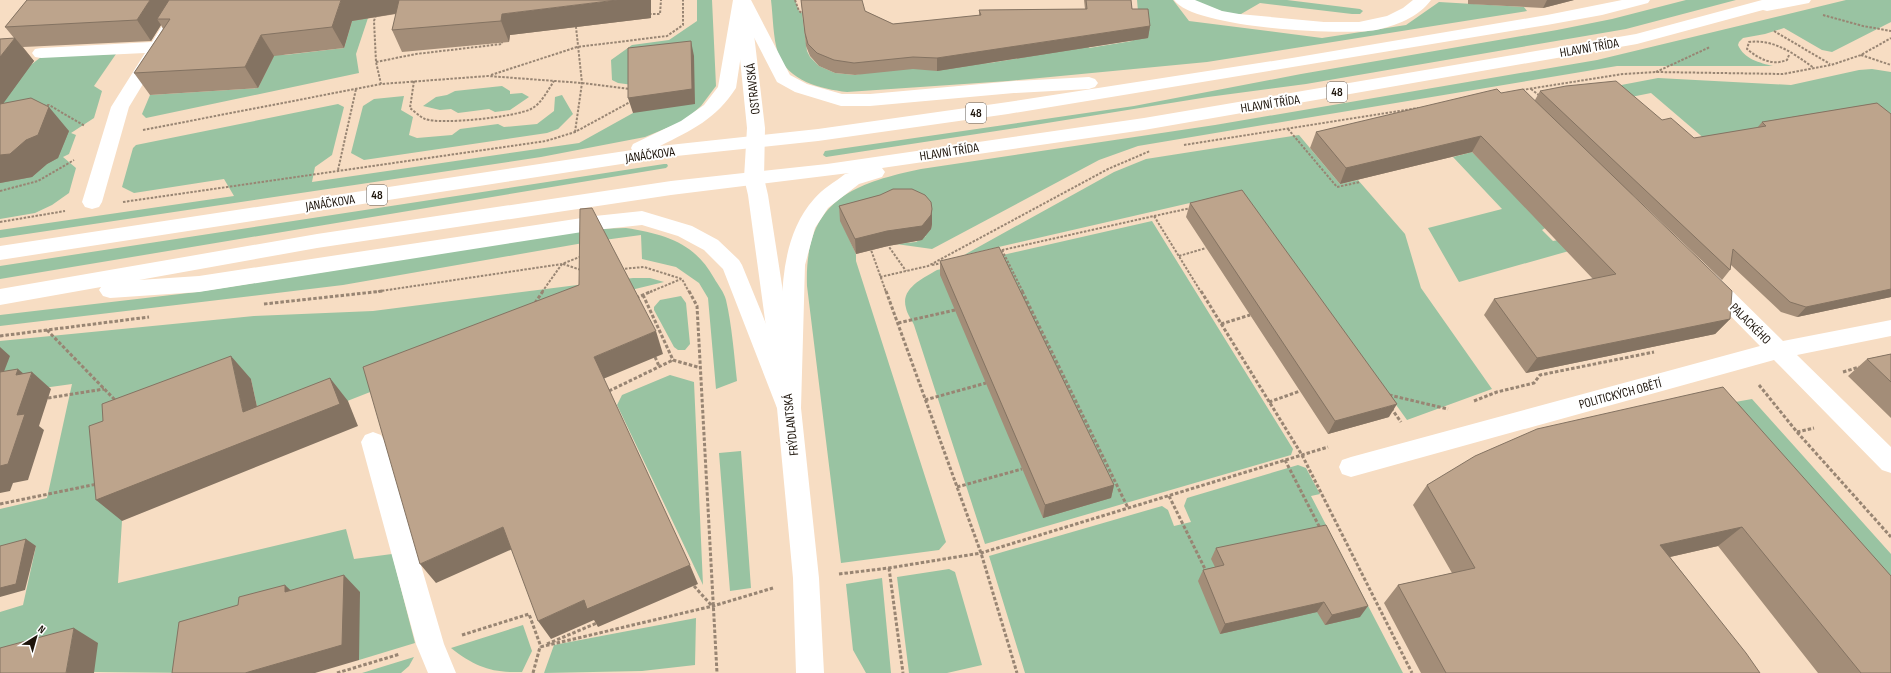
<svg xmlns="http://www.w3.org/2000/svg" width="1891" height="673" font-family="'Sofia Sans Condensed',sans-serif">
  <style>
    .green { fill: #99c3a2 }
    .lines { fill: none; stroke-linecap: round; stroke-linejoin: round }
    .path-far1 { stroke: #988573; stroke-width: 2; stroke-dasharray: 2.5 1.5; stroke-linecap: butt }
    .path { stroke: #988573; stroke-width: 3; stroke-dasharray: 3.5 2; stroke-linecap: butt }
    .minor { fill: #fff; fill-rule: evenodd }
    .major { fill: #fff; fill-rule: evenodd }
    .wall { fill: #a38d78 }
    .shaded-wall { fill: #847362 }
    .building { fill: #bda48c; stroke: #847362 }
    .labels { text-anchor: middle; stroke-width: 4; stroke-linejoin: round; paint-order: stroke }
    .shield { fill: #fff; stroke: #615a54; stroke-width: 1 }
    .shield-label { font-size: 12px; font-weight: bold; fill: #1d140b }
    .street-label { font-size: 13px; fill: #1d140b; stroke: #fff }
  </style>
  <rect width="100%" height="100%" fill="#f7ddc3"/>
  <path class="green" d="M374,0L356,54L359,73L146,118L142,114L150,95L258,88L275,53L285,55L344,48L352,21L362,19Z
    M697,0H712L716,86L701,106L692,114L679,123L645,137L541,157L0,238V230L234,196L224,179L134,193L122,187L133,148L136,145L338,104L344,107L332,155L315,167L312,182L579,143L633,113V85L618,83L612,80L611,60L632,45L669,40L697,21Z
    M771,0H795L799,11L802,13L807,51L810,57L819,66L835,73L855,75L891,68L990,63L1088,46L1089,48L1132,41L1140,34L1137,0H1173L1189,21L1322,38L1406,25L1439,2L1524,7L1527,11L1207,62L1008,81L847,92C821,89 787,81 778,53C773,38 773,16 771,0Z
    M1192,0H1287L1360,9L1363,11L1360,14H1352L1260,3L1241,14H1229Z
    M1686,0H1736L1626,29L1306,84L1208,97L1016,128L826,157L823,155L825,151L1134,106L1301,74L1557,30L1612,19Z
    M1846,0H1891V22L1832,52L1822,50L1784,28L1765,34L1743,38L1739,42L1738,45C1744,59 1760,63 1773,66H1617L1138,146L1099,160L932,249L896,244L916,242L926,236L841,221L856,254V261L946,542L939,550L841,563L807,286C804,203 849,184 921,169L1215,125L1597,60Z
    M116,54L94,86L102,91L94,118L71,133L76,135L69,154L63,157L76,168L69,193L52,205L35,213L0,219V89L41,57Z
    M1872,69L1891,72V123L1706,140L1651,93L1631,97L1616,86L1658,78L1791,85L1859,70Z
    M502,86L510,91V94L522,93L529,97L510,110L495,112L489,109L458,113L451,109L440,110L423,106L436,97L447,95L455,91Z
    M562,95L573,114L558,129L547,133L364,160L351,153L363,106L374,99L404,96L401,110L413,117L409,135L417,138L452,135L460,129L498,124L504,127L537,124L554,111L555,97Z
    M1299,135L1340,184L1358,180L1405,234L1421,288L1492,389L1407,420L1242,191L964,255L1114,172L1146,159Z
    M1472,152L1547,227L1542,230L1553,241L1559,240L1569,251L1459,282L1428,228L1502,209L1453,157Z
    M664,164H667L668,166L666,168L0,279V266Z
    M1152,221L1293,449L1291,455L985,544L914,325C912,320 907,314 906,308C900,288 924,278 937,270Z
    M626,228C664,234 694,242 714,278C718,285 724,292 726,300C732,326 734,354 737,381L716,389L708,298L699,283L676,267L642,259L641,235L589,242L343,285L0,326V315L197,292L594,229Z
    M633,278H650L664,282L631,290L263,434L251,379L115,449L122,521L118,583L346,529L354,559L392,554L415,643L359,660L196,673L0,671V612L23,605L36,546L0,555V509L47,498L72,384L36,389L0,382V341L254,316L373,311Z
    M681,296L686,303L690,344L685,350H678L674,347L654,310V307L660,300Z
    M670,375L694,382L703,585L617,405L622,395Z
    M1752,399L1891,554V629L1702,408Z
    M741,451L751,588L730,591L719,453Z
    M1298,465L1306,468L1320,494L1311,496L1403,673H1025L989,556L1162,506L1168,510L1174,526L1191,522L1184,506L1187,498Z
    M949,569L955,572L982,665L947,673H909L897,577Z
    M882,578L891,673H866L853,650L846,584Z
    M696,618L695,665L642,671L544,673L554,645Z
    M523,625L532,651L522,672C492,673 475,667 451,648Z
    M414,657L409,666L401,673H362Z"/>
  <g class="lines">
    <path class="path-far1" d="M795,0L799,11L802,13
      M649,14H660L661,0
      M376,15L374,21L376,62L381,84
      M1823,15L1863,26L1891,31
      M1774,31L1830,64
      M1789,55L1787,60C1772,66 1759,59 1747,49L1749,42C1775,39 1794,54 1814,68
      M1861,55L1891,65
      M376,62L416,54L502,44V42
      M1656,72L1710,47
      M491,75L577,47L667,36L683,25V0
      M414,81L410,108C414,111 420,117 425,119C441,125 515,117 531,109C541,104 548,90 554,81
      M1531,89L1540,96
      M1522,90L1623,74L1656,72L1783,74L1831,65L1861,55L1891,38
      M43,106L49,105L85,126
      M1288,129L1337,187L1360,182
      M143,130L381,84L488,76L582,83L630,89
      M575,132L582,83L576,27
      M1184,145L1418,108
      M338,170L356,89
      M0,191L38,181L74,160
      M123,202L546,141L575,132L632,101
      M1154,216L1191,208
      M0,222L65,211
      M887,244L906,271
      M870,247L886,292
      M1002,250L1023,292
      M998,251L1154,216L1201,292
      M1179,256L1206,248
      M563,264L581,270
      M932,265L942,263
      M621,269L644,267L682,279L689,292
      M880,277L928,266L1108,169L1150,151
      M374,292L562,264L582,256
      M542,292L562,264
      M650,292L681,279"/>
    <path class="path" d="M689,291L697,306L717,673
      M886,291L981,553L1017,673
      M1022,291L1128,508
      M1201,291L1302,455L1412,673
      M643,295L673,360L701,368
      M636,298L652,291
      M535,303L543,291
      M264,304L383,291
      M898,323L955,310
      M1221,324L1250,315
      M47,330L116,401
      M0,336L149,317
      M655,357L659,366
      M1843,372L1859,367
      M1759,385L1797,432L1891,537
      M609,391L673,360
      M1389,395L1448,409
      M48,398L104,389
      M925,400L986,383
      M1474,401L1497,392L1534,383L1540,375L1654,352
      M1269,402L1300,391
      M1391,408L1401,422
      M1797,432L1814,428
      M1285,460L1320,528
      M957,487L1022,469
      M1169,496L1207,573
      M0,504L97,484
      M889,568L903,673
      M839,574L889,568L981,553L1328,447
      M694,586L712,606
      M462,635L529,614L541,647
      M547,644L597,623
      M337,673L400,654
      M533,673L540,647L713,606L773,588"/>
    <path class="minor" d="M178,0H194L129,107L102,202L99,207L92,209L85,207L82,202L111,107L145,53L41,58L35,57L32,53L35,49L41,48L152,42Z
      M734,0H750L765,128L764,178L768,195L801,408L819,578L824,673H796L793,578L777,408L748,195L744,178L747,128Z
      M1174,0H1195L1222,11L1239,14L1324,22H1359L1387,16L1403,8L1413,0H1431C1419,17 1395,26 1376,30C1342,36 1193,28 1174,0Z
      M1709,273L1716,275L1783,341L1891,320V336L1797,355L1891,447V473L1882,470L1774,360L1351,477L1342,474L1339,467L1342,460L1351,457L1760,346L1702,287L1698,281L1702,275Z
      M373,432L381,435L385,442L444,644L456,673H428L416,644L361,442L365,435Z"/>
    <path class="major" d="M733,0H751L790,75L807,84L842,94H870L1014,81L1089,77L1095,79L1098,83L1095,87L1089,89L1014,93L870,106H841L795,92L777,82L746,22L736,88C716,119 692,130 660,146L818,129L1008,102L1292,58L1547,15L1622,0H1650L1648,3L1602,15L1547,25L1008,114L818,141L667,157L0,260V246L632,150L631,148L633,144L681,121L704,105L718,87Z
      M1762,0H1811L1809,3L1767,11L1763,10L1637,44L1144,130L882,168L885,172L882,177L859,184L828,208L815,228L805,265L801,408L797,415L789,418L781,415L777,408L723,269L704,250L678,236L642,225L595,230L199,292L110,298L103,296L99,290L101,287L0,305V289L317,234L671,181L827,164L1144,118L1636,34ZM849,173L845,174C835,182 822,189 814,199C776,242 783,305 780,358L742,265L739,260L718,240L692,226L642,211L595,216L199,276L139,280L317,248L671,195Z"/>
  </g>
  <path class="wall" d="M27,0L651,18L510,35L509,42L402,52L392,30L396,14L352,21L344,48L274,56L258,88L150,95L134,73L163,29L161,25L151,41L23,47L34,61L3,103L69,131L58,158L47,164L32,177L0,183V39L14,38L5,27Z
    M801,0L865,11L893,24L979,16V10L1085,9L1084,0H1131L1132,9L1150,26L1148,38L937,71L913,69L855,75L835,73L819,66L810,56L806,46Z
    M1468,0H1574L1543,8L1468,4Z
    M1540,91L1662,120L1694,138L1757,128L1762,122L1877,103L1891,297L1797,317L1781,312L1731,265L1730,270L1722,280L1632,194L1730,319L1715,334L1526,373L1484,315L1494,299L1593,279L1472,152L1340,184L1310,148L1316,132L1501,93L1535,100Z
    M880,195L932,224L931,229L922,240L888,246L856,254L840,221L839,206Z
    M1190,203L1389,417L1328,434L1186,217Z
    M940,261L1114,485L1111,498L1043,518L940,275Z
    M1891,354V418L1848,376L1867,359Z
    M1723,387L1891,673H1818L1718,546L1670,557L1760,673H1421L1384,603L1398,585L1452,573L1413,505L1427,485Z
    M1216,548L1360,617L1325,625L1317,612L1220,634L1198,581L1203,570L1215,567L1211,559Z"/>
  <path class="shaded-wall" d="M150,0H176L157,19L161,25L151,41L137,20Z
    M341,0H406L411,11L352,21L344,48L332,27Z
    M617,0H651V18L510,35L509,42L501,21L502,14Z
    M1547,0H1574L1543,8Z
    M1150,26L1148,38L937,71V58Z
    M261,35L274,56L258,88L245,67Z
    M15,38L34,61L0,108V57Z
    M691,41L694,56L695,104L633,113L628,98Z
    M49,107L69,131L58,158L47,164L32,177L0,183V155Z
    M1481,136L1472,152L1340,184L1346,168Z
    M932,209V224L931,229L922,240L888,246L856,254L855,239Z
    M1891,289V297L1797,317L1806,307Z
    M1730,319L1715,334L1526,373L1537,358Z
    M656,331L663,354L603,379L594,357Z
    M0,347L10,356L0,382Z
    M231,356L251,379L263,434L330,378L348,401L358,426L122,521L96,500L243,412Z
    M18,369L30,379L32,372L51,389L39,426L44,430L28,480L13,483L10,491L0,493V466L17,415L16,375Z
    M1397,404L1389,417L1328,434L1335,421Z
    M1114,485L1111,498L1043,518L1045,505Z
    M503,527L517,547L436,583L420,564Z
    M1742,527L1718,546L1639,564L1660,545Z
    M26,539L36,546L25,590L0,597V588Z
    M690,565L698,584L598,627L594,620L551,639L538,621L584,600Z
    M344,575L360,592L359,660L315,673H245Z
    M285,585L303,602L285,592Z
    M1324,602L1317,612L1220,634L1225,624Z
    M1368,606L1360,617L1325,625L1332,615Z
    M74,628L98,643L94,673H66Z"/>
  <path class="building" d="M27,0H150L137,20L5,27Z
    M169,0H341L332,27L261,35L245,67L134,73L170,19H157Z
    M399,0H617L502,14L501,21L392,30Z
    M801,0H862L865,11L893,24L981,15L979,10L1087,9L1086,0H1131L1132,9H1148L1150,26L937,58L913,57L854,63L834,60L817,53L808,44L805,33Z
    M15,38L0,57V39Z
    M691,41L692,89L628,98V48Z
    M1616,81L1662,120L1671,118L1694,138L1766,126L1762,122L1877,103L1891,114V289L1806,307L1790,302L1733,249L1730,270L1540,91L1566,86Z
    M1497,89L1501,93L1523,89L1732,291L1730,319L1537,358L1494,299L1616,274L1481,136L1346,168L1316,132Z
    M31,98L49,107L38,135L26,140L10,154L0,155V104Z
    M893,189H912L925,195L931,202L932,209L931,215L922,226L887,231L855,239L839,206L880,195Z
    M1242,190L1397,404L1335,421L1190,203Z
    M592,208L656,331L594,357L690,565L587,609L584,600L538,621L503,527L420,564L363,367L579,285L580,209Z
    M999,247L1114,485L1045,505L940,261Z
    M1891,354V382L1867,359Z
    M231,356L243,412L330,378L340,404L96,500L89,426L103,421L102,404Z
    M18,369L16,375L32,372L17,415L25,414L8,464L0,466V372Z
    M1723,387L1891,576V673H1861L1742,527L1660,545L1746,653L1760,673H1446L1398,585L1475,568L1427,485L1475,456L1537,429Z
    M1326,525L1368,606L1332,615L1324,602L1225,624L1203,570L1224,565L1216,548Z
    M26,539L16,584L0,588V546Z
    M344,575L342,645L245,673H172L179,622L238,605L239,597L285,585V592Z
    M74,628L66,673H0V648Z"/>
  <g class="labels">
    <g class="shield">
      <rect x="1327" y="82" width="20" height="20" rx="3"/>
      <rect x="966" y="103" width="20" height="20" rx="3"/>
      <rect x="367" y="185" width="20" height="20" rx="3"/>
    </g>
    <g class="shield-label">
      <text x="1337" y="96">48</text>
      <text x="976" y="117">48</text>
      <text x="377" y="199">48</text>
    </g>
    <g class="street-label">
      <text transform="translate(1589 47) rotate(-10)" y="5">HLAVNÍ TŘÍDA</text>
      <text transform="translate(752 89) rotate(-96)" y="5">OSTRAVSKÁ</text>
      <text transform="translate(1270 103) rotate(-9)" y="5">HLAVNÍ TŘÍDA</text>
      <text transform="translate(949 151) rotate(-9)" y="5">HLAVNÍ TŘÍDA</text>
      <text transform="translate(650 154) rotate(-8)" y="5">JANÁČKOVA</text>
      <text transform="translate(330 202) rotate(-9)" y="5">JANÁČKOVA</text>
      <text transform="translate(1751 323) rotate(45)" y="5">PALACKÉHO</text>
      <text transform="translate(1620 393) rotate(-15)" y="5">POLITICKÝCH OBĚTÍ</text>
      <text transform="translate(790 425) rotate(-96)" y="5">FRÝDLANTSKÁ</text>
    </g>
  </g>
  <g transform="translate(36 637) rotate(37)" stroke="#ffffff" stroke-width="3" paint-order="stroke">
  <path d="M0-3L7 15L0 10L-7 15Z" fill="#1d140b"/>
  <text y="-6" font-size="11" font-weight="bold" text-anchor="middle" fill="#1d140b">N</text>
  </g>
</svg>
